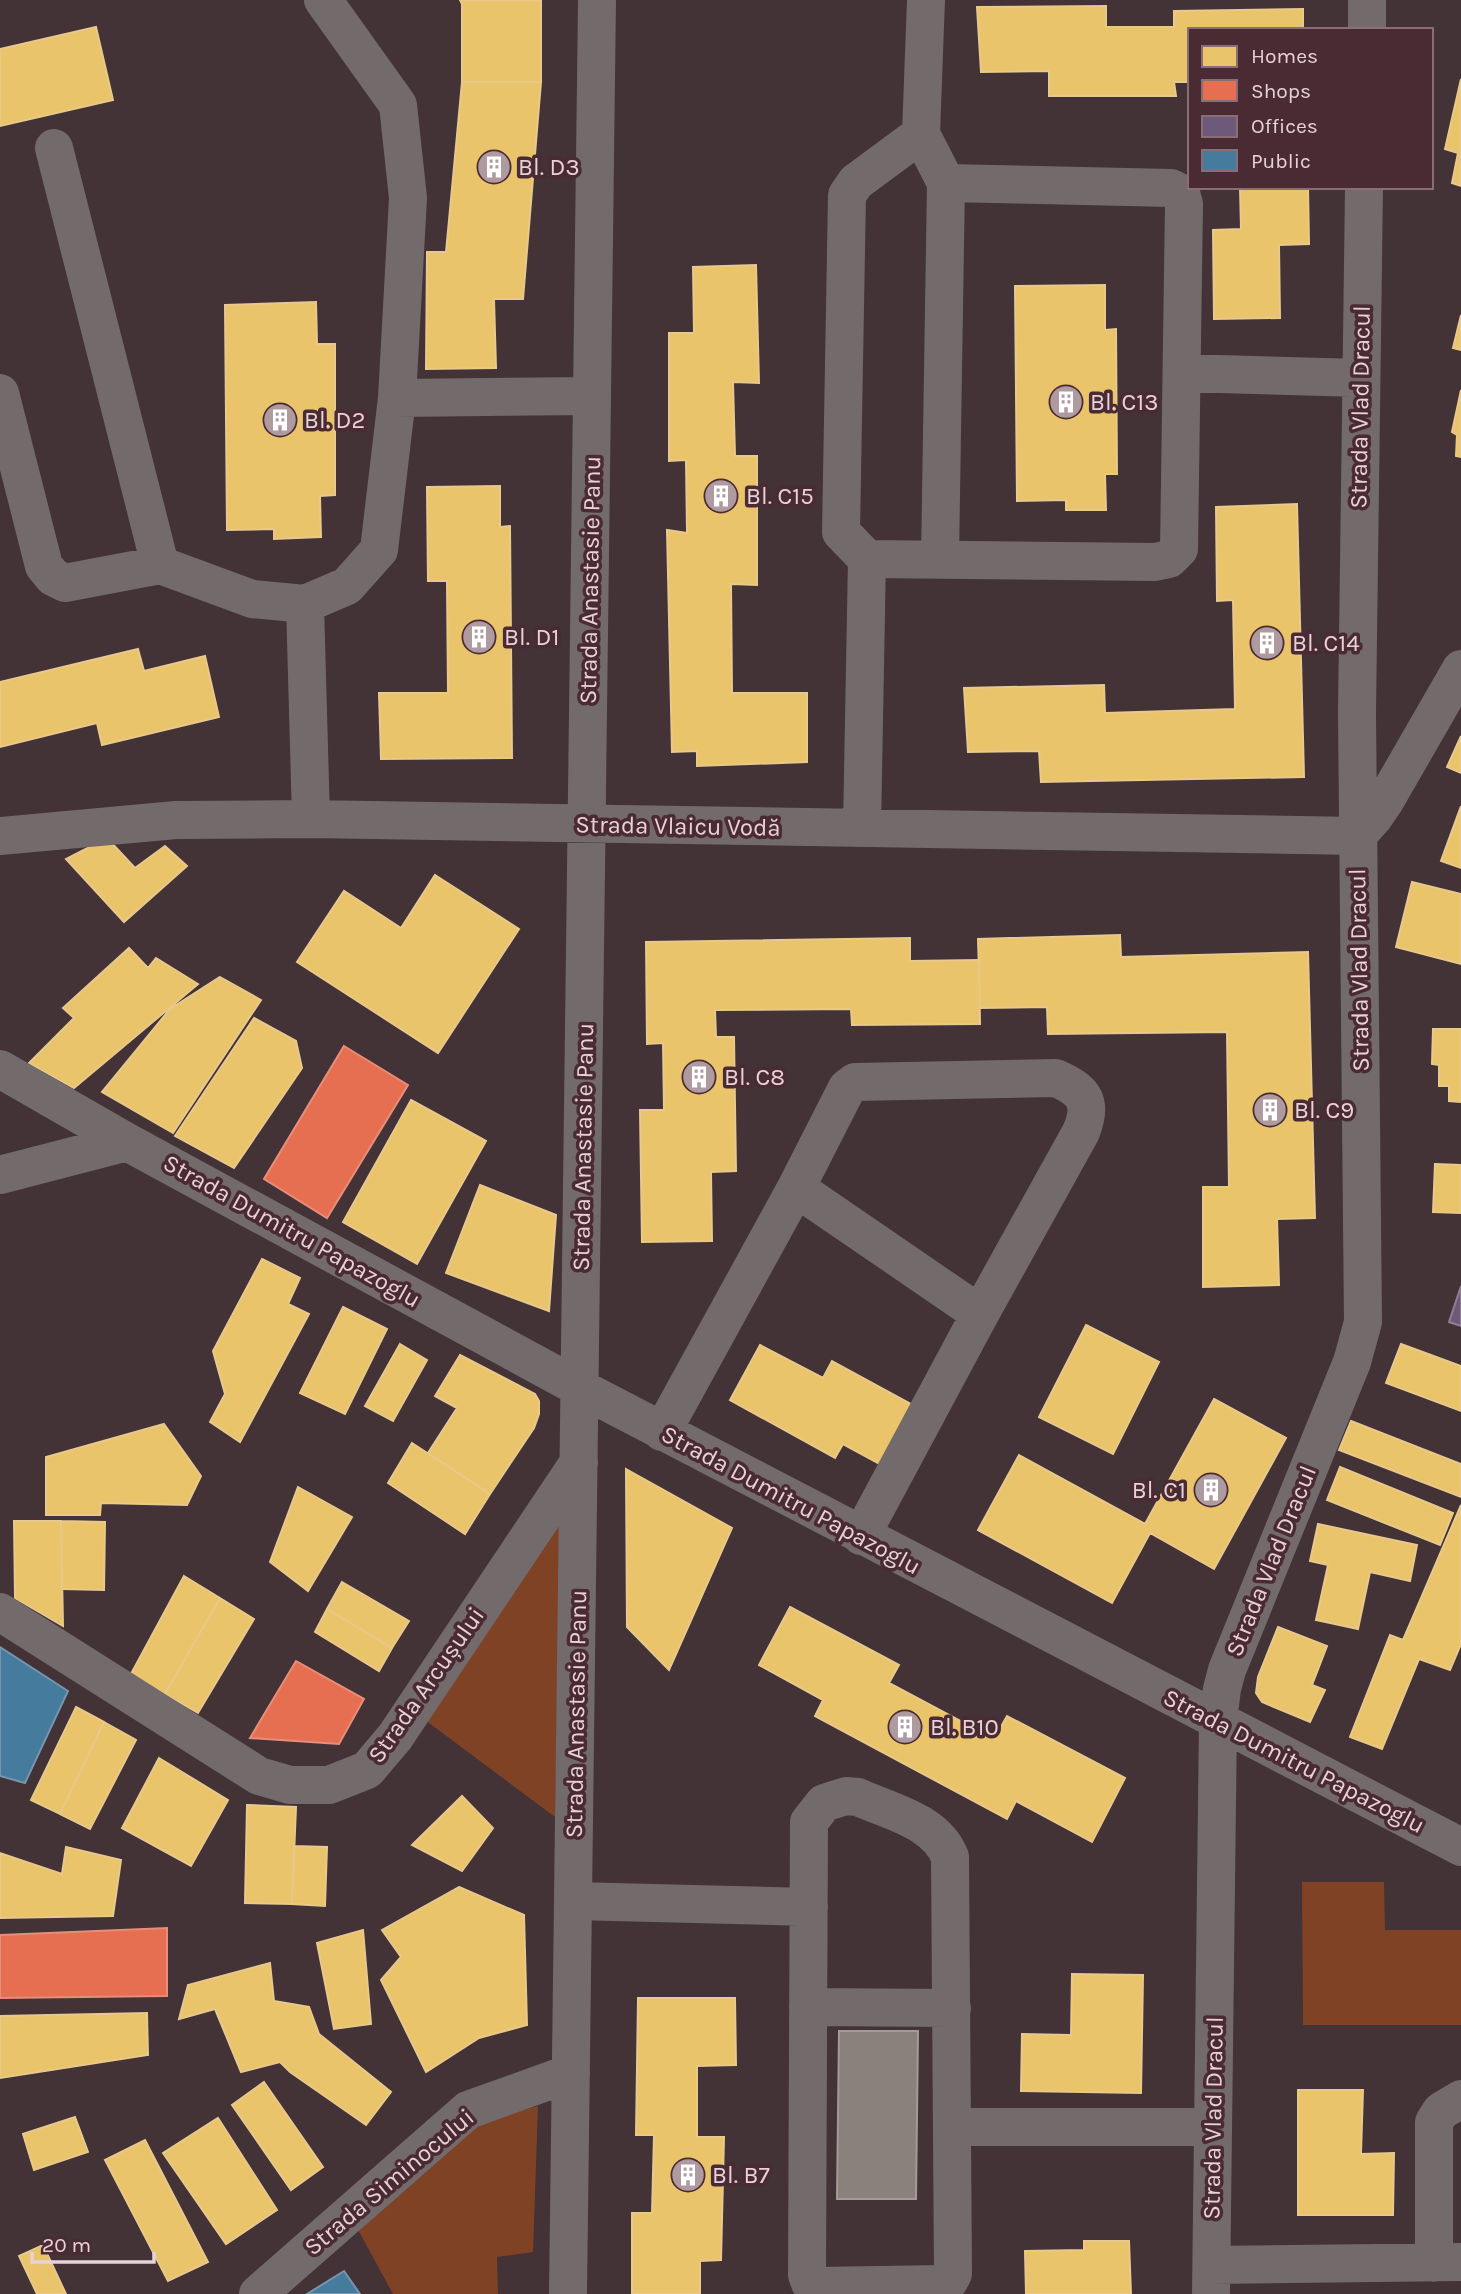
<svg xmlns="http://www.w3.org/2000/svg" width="1461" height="2294" font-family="Karla,sans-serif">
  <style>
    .green { fill: #804225 }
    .homes { fill: #e9c46a; stroke: #e8c88b; stroke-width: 2 }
    .shops { fill: #e76f51; stroke: #e78d79; stroke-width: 2 }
    .offices { fill: #6d597a; stroke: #927d96; stroke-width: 2 }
    .public { fill: #457b9d; stroke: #7695ae; stroke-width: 2 }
    .industry { fill: #8a817c; stroke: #a69997; stroke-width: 2 }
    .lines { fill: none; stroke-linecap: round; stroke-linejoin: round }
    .minor { stroke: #736a6b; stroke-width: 38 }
    .labels { text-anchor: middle; stroke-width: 7; stroke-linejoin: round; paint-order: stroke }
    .poi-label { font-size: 24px; fill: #e7d2d7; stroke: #4a2b33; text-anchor: start }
    .street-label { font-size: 24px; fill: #e7d2d7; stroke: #4a2b33 }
  </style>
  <rect width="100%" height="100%" fill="#433236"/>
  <path class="green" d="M560,1519L555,1817L425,1720Z
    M1302,1882H1384L1385,1930H1461V2025H1303Z
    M538,2106L533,2252L497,2257L498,2294H393L356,2226L471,2125Z"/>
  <path class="homes" d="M460,0H541V82H462V4Z
    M1106,6V27H1174V11L1303,9V30H1190V82H1174L1176,96H1049V71L981,72L977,7Z
    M96,27L113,100L0,126V49Z
    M1461,79V186L1452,183L1458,153L1445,149Z
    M462,82H541L523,299H494L496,368L426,369L427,252H446Z
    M1240,187H1308L1309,244L1279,245L1280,318L1214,319L1213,230L1241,229Z
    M756,265L759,383L733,382L735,456H757V585L731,584L732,693H807V762L697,766V751L672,752L667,530L687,533L686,460L669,461V333H694L693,267Z
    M1105,285V330L1116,329L1117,474H1105L1106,510H1066V500L1017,501L1015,286Z
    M316,302L317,344H335V495L320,496L321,537L274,539V529L227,530L225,305Z
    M1461,315V350L1453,348Z
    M1461,390V457L1456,456L1457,435L1452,432Z
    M500,486V527L510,526L512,758L381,759L379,693H448L447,581H428L427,487Z
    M1297,504L1304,777L1041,782L1039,751L968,752L964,688L1104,685L1105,713L1235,709L1233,600L1217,601L1216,507Z
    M138,649L144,671L205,656L219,717L102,745L97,723L0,747V682Z
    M1461,736V773L1447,767Z
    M1461,806V868L1441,861Z
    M107,838L135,868L165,846L187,866L124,922L66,859Z
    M435,875L519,929L438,1053L297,962L344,891L401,928Z
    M1412,882L1461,894V964L1396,947Z
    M1120,935L1121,957L1308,952L1315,1218L1277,1219L1279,1285L1203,1287V1187H1229L1227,1032L1048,1034L1047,1007L980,1008L978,939Z
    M910,938V961L979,960L980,1024L852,1025L851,1009L715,1010L716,1037H734L736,1171L711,1172L712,1241L642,1242L640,1110H664L663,1043L647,1044L646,942Z
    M129,948L148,968L156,958L198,984L74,1088L29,1063L74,1018L63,1008Z
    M220,977L261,1000L173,1133L102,1092L170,1009Z
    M254,1018L296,1041L302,1068L234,1168L175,1136Z
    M1433,1029H1461V1102L1449,1101V1086H1439V1065L1432,1064Z
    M411,1100L486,1141L417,1264L343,1222Z
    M1435,1164L1461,1165V1213L1433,1212Z
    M480,1185L556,1215L549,1311L446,1273Z
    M262,1259L300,1278L288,1304L309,1314L240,1442L210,1422L225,1394L213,1351Z
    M343,1307L387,1329L345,1414L300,1393Z
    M1086,1325L1159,1362L1113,1454L1039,1417Z
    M400,1344L427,1360L393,1421L365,1406Z
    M1401,1344L1461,1366V1411L1386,1383Z
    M760,1345L823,1378L832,1361L918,1408L885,1467L843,1444L835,1458L730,1400Z
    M460,1355L535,1394L539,1401V1414L534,1428L490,1494L428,1453L457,1408L435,1396Z
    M1214,1399L1286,1438L1214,1569L1150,1533L1112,1603L978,1530L1019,1455L1145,1524Z
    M1351,1421L1461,1464V1497L1339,1450Z
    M164,1424L201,1476L187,1505L101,1503L100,1515H46V1457Z
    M412,1443L490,1494L465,1534L388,1483Z
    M1340,1467L1453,1513L1440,1545L1327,1500Z
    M626,1469L732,1528L669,1670L627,1627Z
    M298,1487L352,1517L308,1591L270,1562Z
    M1461,1505V1644L1450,1670L1419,1659L1382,1749L1350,1737L1390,1635L1403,1640Z
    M14,1521H61L63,1626L15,1598Z
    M61,1521L105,1522L104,1590L62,1589Z
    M1318,1524L1417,1545L1410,1581L1370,1572L1358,1629L1316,1620L1328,1565L1310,1561Z
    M184,1576L220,1598L165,1694L131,1674Z
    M342,1582L409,1621L392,1648L327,1609Z
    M220,1598L254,1619L198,1713L165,1694Z
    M790,1607L899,1665L889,1683L994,1739L1007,1716L1125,1778L1092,1842L1016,1801L1007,1819L815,1716L823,1700L759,1665Z
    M327,1609L392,1648L379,1671L315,1632Z
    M1278,1627L1327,1646L1312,1685L1325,1690L1310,1722L1262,1702L1256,1693L1258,1677Z
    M76,1707L104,1722L60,1814L31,1800Z
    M104,1722L136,1740L90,1829L60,1814Z
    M159,1758L228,1800L191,1866L122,1828Z
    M462,1796L493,1828L462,1871L412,1845Z
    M247,1805L296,1807L292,1904L245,1903Z
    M294,1846L327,1847L325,1906L292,1904Z
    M66,1847L121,1860L113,1916L0,1918V1853L62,1874Z
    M459,1887L524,1915L527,2025L479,2038L426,2072L381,1980L401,1957L382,1930Z
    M363,1930L371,2024L334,2029L317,1943Z
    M270,1963L274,2001L309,2007L319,2034L391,2092L366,2125L290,2072L280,2062L241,2072L215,2009L179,2019L188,1985Z
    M1072,1974L1143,1975L1141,2093L1021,2091L1022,2034L1071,2035Z
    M638,1998H735L736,2065L697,2066V2137H724L721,2260L700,2261V2294H632V2213H652L654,2135H636Z
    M147,2013L148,2055L0,2078V2016Z
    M264,2082L323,2167L291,2190L232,2105Z
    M1298,2090H1363L1361,2154L1394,2153L1393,2215H1298Z
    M75,2117L88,2152L34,2170L23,2134Z
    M218,2118L277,2210L226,2244L163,2153Z
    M145,2140L208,2262L168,2281L105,2160Z
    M1084,2241H1129L1131,2294H1026L1025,2251L1084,2250Z
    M43,2245L66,2294H37L19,2256Z"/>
  <path class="shops" d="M344,1046L408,1085L327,1218L264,1179Z
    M296,1661L364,1699L339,1744L250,1738Z
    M167,1928V1996L0,1998V1935Z"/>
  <path class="offices" d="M1461,1286V1326L1449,1322Z"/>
  <path class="public" d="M0,1647L68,1691L25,1783L0,1776Z
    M344,2271L360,2294H307Z"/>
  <path class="industry" d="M839,2031H918L916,2199H837Z"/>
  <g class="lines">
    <path class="minor" d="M1367,30V0
      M54,148L160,565
      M1182,373L1360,378
      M0,393L44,566L53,577L65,583L160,565L252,599L305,604L347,586L379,550L397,398L408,198L398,105L323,0
      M397,398L592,396
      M867,559L1155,562L1169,559L1179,549L1184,204L1181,193L1171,188L946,183L921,134L926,0
      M940,559L946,183
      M305,604L311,819
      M862,828L867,559L841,532L847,195L856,182L921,134
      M0,836L176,820L311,819L1357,836
      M1357,836L1374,817L1385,801L1461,669
      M0,1069L127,1142L580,1388L1461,1847
      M0,1175L127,1142
      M796,1188L980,1314
      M662,1432L796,1188L847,1088L855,1082L1056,1078C1085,1091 1093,1102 1081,1132L980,1314L861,1536
      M0,1612L259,1776L290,1785H329L367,1770L395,1737L579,1462
      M846,1796L858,1797C891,1812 936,1821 950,1857L953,2274L949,2281L942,2284L816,2286L810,2283L807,2275L809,1822L824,1803Z
      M573,1901L809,1907
      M808,2007L952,2008
      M952,2127H1213
      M1434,2263V2122L1441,2111L1461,2099
      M1212,2265L1461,2262
      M258,2294L468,2110L571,2073
      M568,2294L597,0
      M1211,2294L1218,1721L1222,1689L1227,1670L1352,1362L1363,1322L1357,713L1364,187"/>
  </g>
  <defs>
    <g id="building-disc" transform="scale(1.75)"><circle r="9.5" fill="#ae9a9f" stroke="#4a2b33"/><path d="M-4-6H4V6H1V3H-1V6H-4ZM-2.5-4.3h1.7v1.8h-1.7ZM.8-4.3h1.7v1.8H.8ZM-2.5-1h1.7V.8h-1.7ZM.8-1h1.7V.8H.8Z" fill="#fff"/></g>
  </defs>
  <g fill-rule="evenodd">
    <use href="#building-disc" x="494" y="167"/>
    <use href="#building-disc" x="1066" y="402"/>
    <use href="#building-disc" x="280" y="420"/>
    <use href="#building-disc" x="721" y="496"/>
    <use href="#building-disc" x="479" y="637"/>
    <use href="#building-disc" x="1267" y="643"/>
    <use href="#building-disc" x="699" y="1077"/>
    <use href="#building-disc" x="1270" y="1110"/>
    <use href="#building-disc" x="1211" y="1490"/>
    <use href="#building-disc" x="905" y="1727"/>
    <use href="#building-disc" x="688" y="2175"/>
  </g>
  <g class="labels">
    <g class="poi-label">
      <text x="518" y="175">Bl. D3</text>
      <text x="1090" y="410">Bl. C13</text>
      <text x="304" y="428">Bl. D2</text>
      <text x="746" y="504">Bl. C15</text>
      <text x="504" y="645">Bl. D1</text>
      <text x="1292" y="651">Bl. C14</text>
      <text x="724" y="1085">Bl. C8</text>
      <text x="1294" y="1118">Bl. C9</text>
      <text x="1186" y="1498" text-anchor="end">Bl. C1</text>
      <text x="930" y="1735">Bl. B10</text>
      <text x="712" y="2183">Bl. B7</text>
    </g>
    <g class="street-label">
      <text transform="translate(1360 407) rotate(-89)" y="8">Strada Vlad Dracul</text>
      <text transform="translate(590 580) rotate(-89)" y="8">Strada Anastasie Panu</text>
      <text transform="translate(678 826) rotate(1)" y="8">Strada Vlaicu Vodă</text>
      <text transform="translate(1359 970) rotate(-91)" y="8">Strada Vlad Dracul</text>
      <text transform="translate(583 1147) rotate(-89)" y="8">Strada Anastasie Panu</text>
      <text transform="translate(292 1231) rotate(29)" y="8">Strada Dumitru Papazoglu</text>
      <text transform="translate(791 1500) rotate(28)" y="8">Strada Dumitru Papazoglu</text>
      <text transform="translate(1271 1561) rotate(-68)" y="8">Strada Vlad Dracul</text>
      <text transform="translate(426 1685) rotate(-55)" y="8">Strada Arcușului</text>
      <text transform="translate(576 1714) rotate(-89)" y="8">Strada Anastasie Panu</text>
      <text transform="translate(1294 1761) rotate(27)" y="8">Strada Dumitru Papazoglu</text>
      <text transform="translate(1213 2118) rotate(-89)" y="8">Strada Vlad Dracul</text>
      <text transform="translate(389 2182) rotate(-40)" y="8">Strada Siminocului</text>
    </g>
  </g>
  <rect x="1188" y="28" width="245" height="161" fill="#4a2b33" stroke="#896e75" stroke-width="2"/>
  <rect x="1202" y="46" width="35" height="21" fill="#e9c46a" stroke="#896e75" stroke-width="2"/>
  <text x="1251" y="63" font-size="21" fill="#e7d2d7">Homes</text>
  <rect x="1202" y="80" width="35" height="21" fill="#e76f51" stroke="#896e75" stroke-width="2"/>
  <text x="1251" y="98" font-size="21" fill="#e7d2d7">Shops</text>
  <rect x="1202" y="116" width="35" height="21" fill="#6d597a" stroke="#896e75" stroke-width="2"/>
  <text x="1251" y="133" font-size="21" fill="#e7d2d7">Offices</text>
  <rect x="1202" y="150" width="35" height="21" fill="#457b9d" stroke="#896e75" stroke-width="2"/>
  <text x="1251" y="168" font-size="21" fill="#e7d2d7">Public</text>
  <path d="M32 2252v10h122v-10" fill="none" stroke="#e7d2d7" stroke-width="3.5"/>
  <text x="42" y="2252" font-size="21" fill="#e7d2d7" stroke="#4a2b33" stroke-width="5" paint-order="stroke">20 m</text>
</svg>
